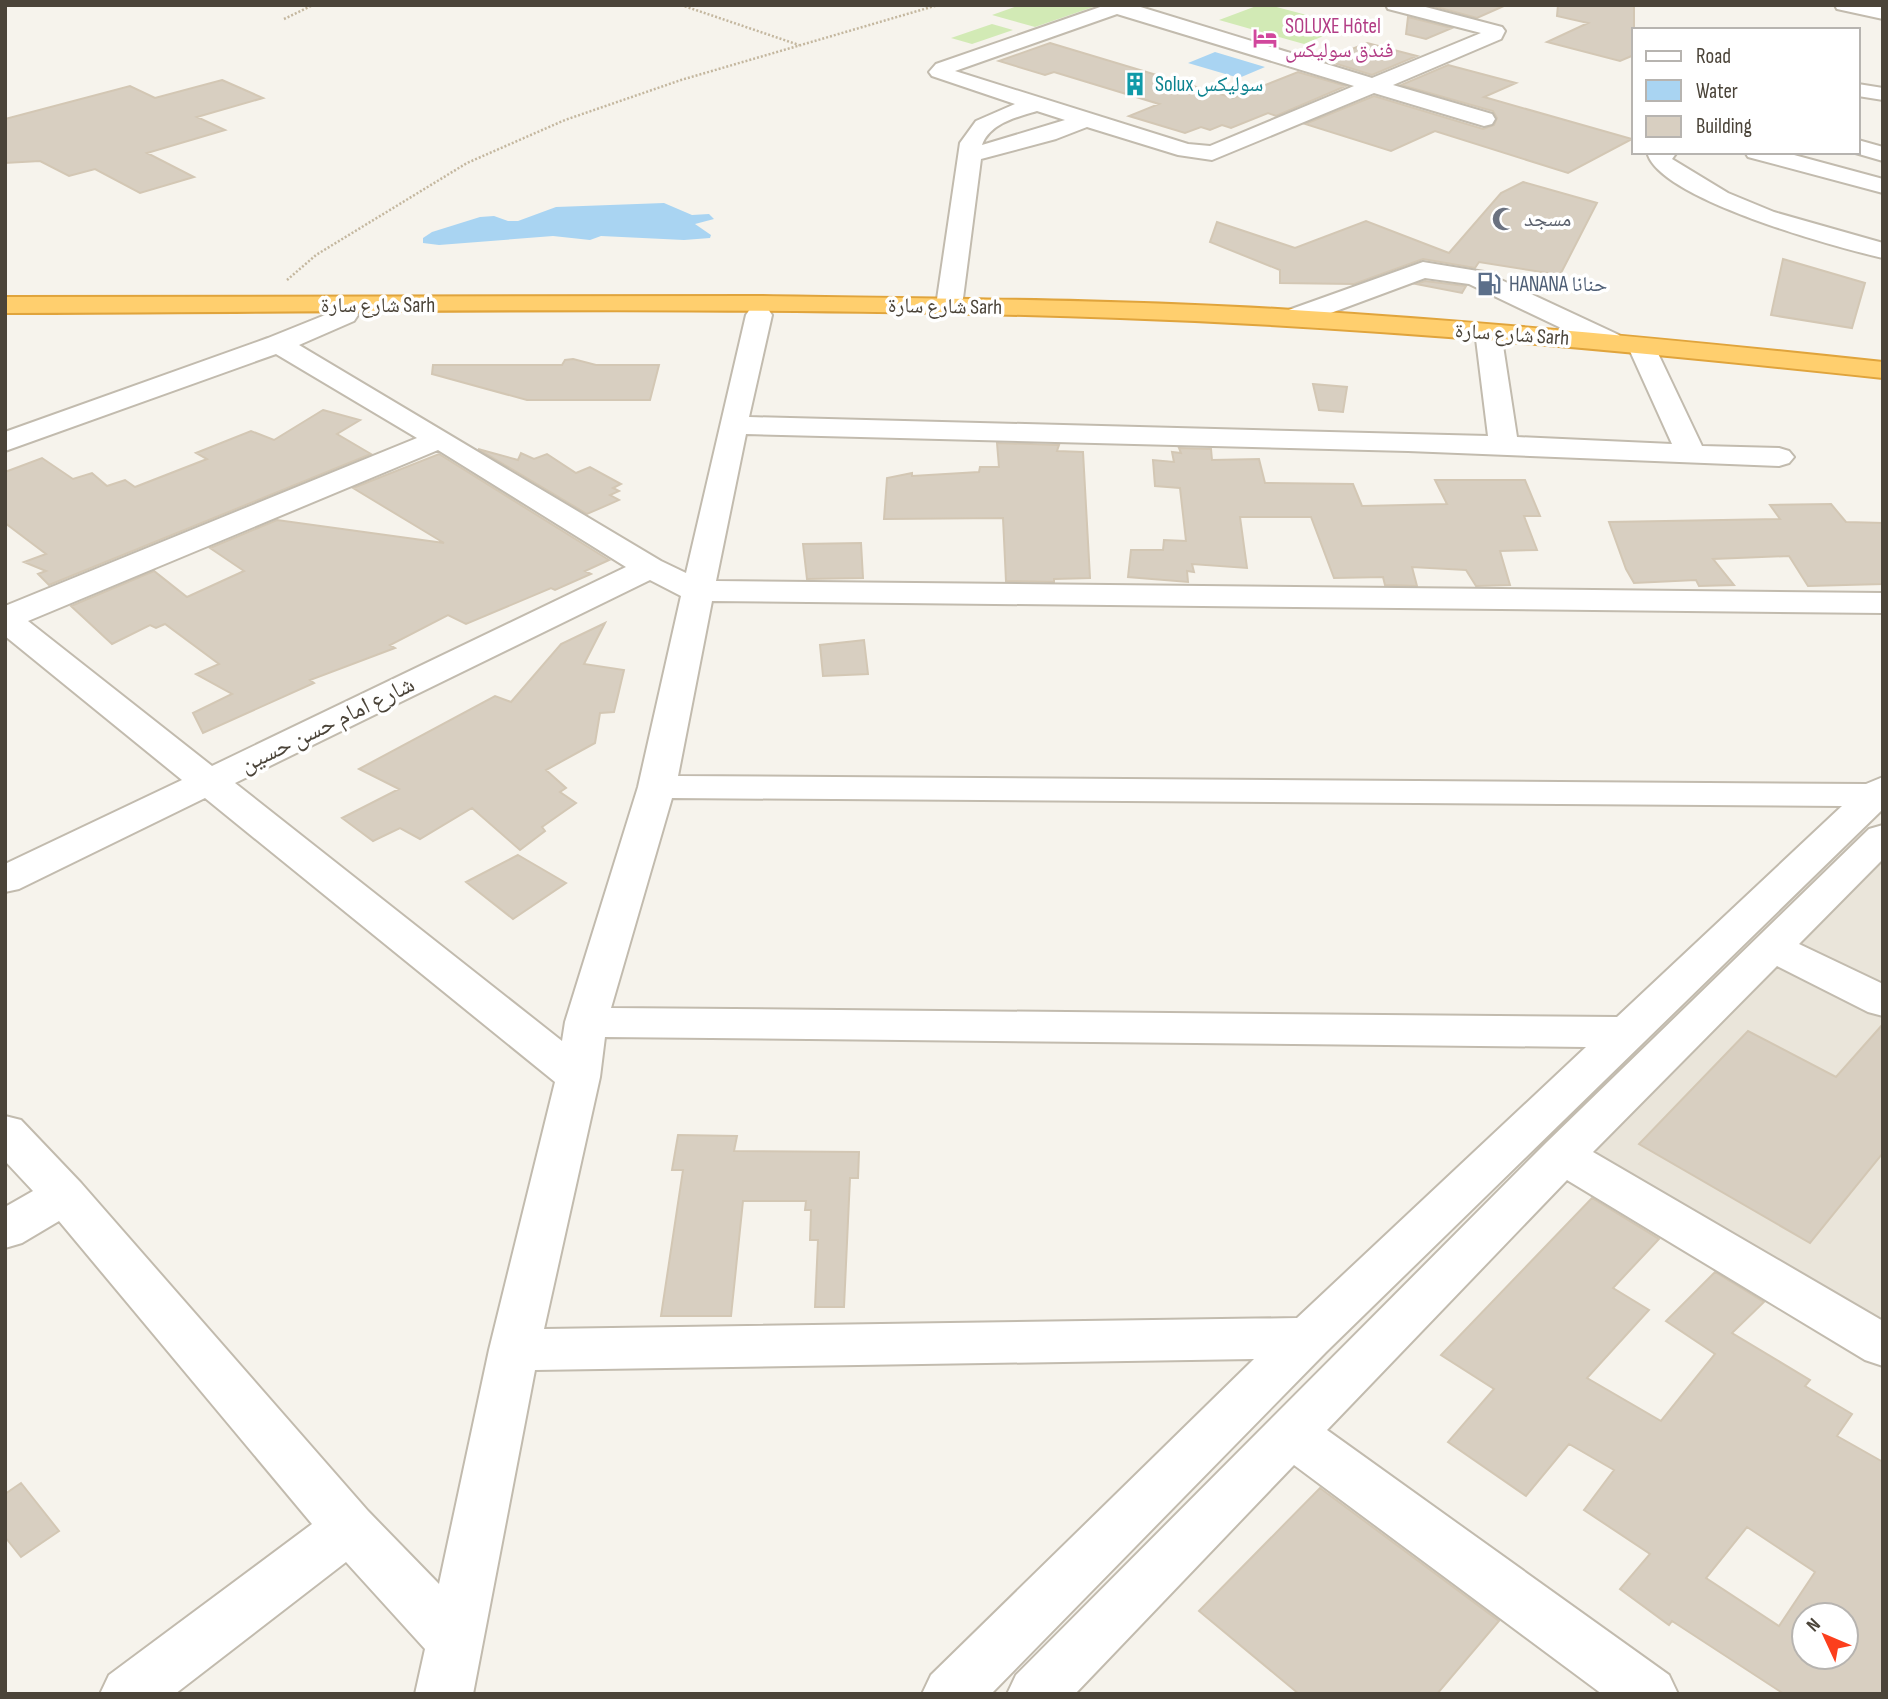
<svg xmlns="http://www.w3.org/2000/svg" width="1888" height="1699" font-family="'Sofia Sans Condensed','Noto Naskh Arabic',sans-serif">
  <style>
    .residential { fill: #eae5da }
    .green { fill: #d2eab5 }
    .water { fill: #a9d4f2 }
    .building { fill: #d8cfc1; stroke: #d3c7b4; stroke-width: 2; fill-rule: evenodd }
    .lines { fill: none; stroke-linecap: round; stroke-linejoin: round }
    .minor-casing { stroke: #c2bbae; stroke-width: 4 }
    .highway-casing { stroke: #e0a43c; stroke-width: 4 }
    .path { stroke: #c4b79f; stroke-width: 2.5; stroke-dasharray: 2 2; stroke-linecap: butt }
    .minor { fill: #fff; fill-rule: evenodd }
    .highway { fill: #ffcf6e; fill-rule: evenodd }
    .labels { text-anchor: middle; stroke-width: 7; stroke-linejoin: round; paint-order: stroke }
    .far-hotel-label { font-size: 21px; fill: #b23c85; stroke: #fff; text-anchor: start }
    .far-culture-label { font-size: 21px; fill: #0d838f; stroke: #fff; text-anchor: start }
    .far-worship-label { font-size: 21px; fill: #5b616d; stroke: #fff; text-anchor: start }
    .far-service-label { font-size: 21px; fill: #4e5e75; stroke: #fff; text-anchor: start }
    .far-street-label { font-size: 21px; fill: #4b4439; stroke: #fff }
    .street-label { font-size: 24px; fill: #4b4439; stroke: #fff }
  </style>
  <rect width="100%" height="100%" fill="#f6f3ec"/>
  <path class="residential" d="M1883,828V1351L1562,1155Z"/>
  <path class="green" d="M1020,5H1099L1035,27L992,15Z
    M1259,5H1269L1348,26L1304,44L1219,20Z
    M992,24L1013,30L972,44L951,38Z"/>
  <path class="water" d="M1215,52L1265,67L1239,78L1188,63Z
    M664,203L692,215L709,214L714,219L695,224L711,235L710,238L684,240L601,236L590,240L553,236L439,245L423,243V238L432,232L480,217L494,216L508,221H518L556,207Z"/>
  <path class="building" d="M1429,5H1506L1477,18Z
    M1558,5H1634V55L1620,61L1547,42L1588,23L1557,16Z
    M1408,17L1452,28L1426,39L1406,34Z
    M1050,43L1233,98L1298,72L1346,86L1276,116L1268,113L1231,128L1222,125L1210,130L1201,127L1185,133L1129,116L1159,104L1054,72L1045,75L999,61Z
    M1367,43L1417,56L1372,75L1324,60Z
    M1448,65L1516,83L1484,97L1632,139L1568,173L1435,131L1391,151L1305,124L1374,96L1483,129L1494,125L1497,118L1493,111L1401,85Z
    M222,80L263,98L197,117L225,130L147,153L194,177L140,193L95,169L69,176L40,161L5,163V119L130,86L155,98Z
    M1523,182L1597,203L1560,275L1479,262L1475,268L1423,259L1354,284L1280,283V270L1210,242L1217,222L1295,248L1366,221L1449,253L1501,193Z
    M1783,259L1865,283L1852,328L1771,315Z
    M1425,281L1466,286L1462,293L1416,284Z
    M573,359L596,365H659L650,400H527L432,374L433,365H562L565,360Z
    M1313,384L1347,387L1343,412L1319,410Z
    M323,410L360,420L337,434L371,454L49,585L38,574L46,571L24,562L46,554L5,523V472L42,458L73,479L92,473L107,486L125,480L135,487L207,459L196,453L251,431L274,440Z
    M997,443L1059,445L1057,451L1083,452L1090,578L1054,579V582L1006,581L1003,518L884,519L887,478L912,473V476L979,472L980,467H999Z
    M1179,448L1211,449L1212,460L1259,459L1265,483L1353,484L1362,506L1447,504L1435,480H1525L1540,516H1524L1537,550L1500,551L1510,585L1476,586L1466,570L1412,567L1417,586L1385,585L1383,577L1334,578L1311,517H1240L1247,568L1192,564L1194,572L1187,571L1188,582L1128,577L1131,550H1163L1164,540L1186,541L1180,488L1155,486L1153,460L1174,462L1172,452L1181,453Z
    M478,449L518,460L521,453L534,459L547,454L576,473L590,467L621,484L613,488L619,491L610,495L619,500L587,514Z
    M439,454L609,560L585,571L591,574L555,590L551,588L466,624L448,615L390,645L395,648L310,680L314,683L203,733L193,713L232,694L196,674L219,664L165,624L156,628L150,625L112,644L71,606L154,571L187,597L244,571L210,548L277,520L444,543L353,488Z
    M1831,504L1846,522L1883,523V584L1808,586L1789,556L1713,559L1734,585L1699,586L1696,580L1634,583L1626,569L1609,522L1780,519L1770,505Z
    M861,543L863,578L807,579L803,544Z
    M605,623L584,664L624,670L614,712L600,713L595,743L546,770L566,788L560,792L576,803L542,827L545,831L520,850L472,808L420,839L400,828L373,841L342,818L399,789L359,769L495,696L511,702L561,644Z
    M864,640L868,674L823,676L820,645Z
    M518,855L566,883L513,919L466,882Z
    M1883,1024V1153L1810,1243L1639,1144L1748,1031L1836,1077Z
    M678,1135L737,1136L734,1151L859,1152L858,1178H850L844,1307H815L818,1240H810L811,1210H805L806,1201H743L731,1316H661L683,1170H672Z
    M1592,1198L1659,1239L1613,1288L1649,1310L1587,1378L1661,1421L1715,1354L1666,1321L1715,1272L1764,1302L1732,1333L1810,1380L1805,1386L1852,1414L1837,1436L1883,1462V1694H1784L1672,1621L1669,1625L1620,1589L1650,1554L1584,1510L1614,1470L1569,1444L1526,1496L1448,1442L1494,1389L1441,1355ZM1747,1527L1815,1572L1779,1626L1706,1578ZM1804,1615H1846V1657H1804Z
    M21,1483L59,1531L21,1557L5,1537V1494Z
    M1320,1488L1499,1621L1437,1694H1299L1199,1611Z"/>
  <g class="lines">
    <g class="minor-casing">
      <path id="minor" d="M1106,5H1134L1372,78L1481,33L1388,9L1386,5H1418L1502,27L1505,31L1501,39L1393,85L1492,114L1495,119L1492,124L1484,126L1374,93L1212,160L1178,155L1087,127L1056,139L981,159L962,306L958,312L949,314L940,312L936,306L960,143L976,121L1015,104L932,76L929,72L936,64ZM1117,14L1354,86L1210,146L1188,144L955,71ZM1037,111L1065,120L982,145C990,123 1017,117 1037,111Z
        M1835,5L1883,7V19L1837,9Z
        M1858,84L1883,88V100L1858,96Z
        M1858,140L1883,147V161L1852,152H1858Z
        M1650,152H1677L1672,159L1728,193L1774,212L1883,243V258C1835,247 1664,200 1648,155Z
        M1745,152H1783L1883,179V193L1748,157Z
        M1423,262L1484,272L1619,335L1623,341L1619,347L1610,349L1601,347L1469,284L1425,278L1301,324L1292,326L1283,324L1279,318L1283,312Z
        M345,307L354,309L358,315L354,321L299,345L661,561L686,573L746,315L750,309L759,307L768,309L772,315L749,417L1488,436L1476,339L1480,333L1489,331L1498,333L1502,339L1517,437L1672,444L1630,351L1634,345L1644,343L1654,345L1702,446L1779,448L1789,451L1794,457L1789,463L1779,466L1408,451L746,434L716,581L1883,593V613L712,601L678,776L1866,784L1883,777V809L1326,1352L991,1694H922L931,1675L1254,1359L535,1370L473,1694H415L425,1649L346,1562L175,1694H100L109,1675L312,1524L59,1221L22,1243L5,1248V1207L33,1191L5,1161V1116L21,1120L81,1183L368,1511L439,1584L489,1350L555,1082L205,798L19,889L5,892V864L182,780L5,636V606L417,438L276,354L5,451V432L268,338ZM438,450L626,567L212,766L28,621ZM650,580L681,596L638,787L565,1022L562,1041L235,783ZM672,798L1842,806L1617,1017L611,1008ZM605,1037L1586,1047L1297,1318L544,1329L600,1077Z
        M1883,825V859L1799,944L1883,984V1016L1868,1012L1777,966L1593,1152L1883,1321V1366L1865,1360L1567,1180L1327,1430L1669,1675L1678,1694H1602L1294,1465L1075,1694H1007L1016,1675L1546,1143L1869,829Z"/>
    </g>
    <g class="highway-casing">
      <path id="highway" d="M763,296C940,299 1117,299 1293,310C1490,322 1686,341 1883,362V378C1629,351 1375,327 1120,318C749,305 377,312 5,313V297Z"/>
    </g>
    <path class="path" d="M681,5L799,45
      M284,19L313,5
      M287,280L316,255L467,163L565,120L681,80L938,5"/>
    <use href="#minor" class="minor"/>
    <use href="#highway" class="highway"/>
  </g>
  <defs>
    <g id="hotel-bare" transform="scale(1.89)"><path d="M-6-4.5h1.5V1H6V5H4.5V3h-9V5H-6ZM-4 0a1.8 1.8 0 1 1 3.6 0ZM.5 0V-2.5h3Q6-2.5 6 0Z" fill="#d1479c" stroke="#fff" stroke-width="2.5" paint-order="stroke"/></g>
    <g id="building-bare" transform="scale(1.89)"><path d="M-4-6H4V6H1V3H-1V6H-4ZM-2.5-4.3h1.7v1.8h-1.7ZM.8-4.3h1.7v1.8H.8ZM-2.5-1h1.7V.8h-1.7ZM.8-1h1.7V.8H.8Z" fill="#0f9aa8" stroke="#fff" stroke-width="2.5" paint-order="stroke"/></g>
    <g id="mosque-bare" transform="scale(1.89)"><path d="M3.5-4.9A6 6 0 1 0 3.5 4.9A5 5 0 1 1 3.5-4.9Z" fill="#6b7280" stroke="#fff" stroke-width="2.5" paint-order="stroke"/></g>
    <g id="fuel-bare" transform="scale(1.89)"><path d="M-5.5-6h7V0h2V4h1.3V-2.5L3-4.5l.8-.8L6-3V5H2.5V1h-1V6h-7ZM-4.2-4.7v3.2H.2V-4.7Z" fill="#5c6f8a" stroke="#fff" stroke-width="2.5" paint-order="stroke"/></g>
  </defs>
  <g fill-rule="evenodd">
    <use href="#hotel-bare" x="1265" y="38"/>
    <use href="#building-bare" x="1135" y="84"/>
    <use href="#mosque-bare" x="1504" y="219"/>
    <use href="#fuel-bare" x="1489" y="284"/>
  </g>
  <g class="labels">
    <g class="far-hotel-label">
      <text x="1285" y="33">SOLUXE Hôtel<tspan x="1285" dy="24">فندق سوليكس</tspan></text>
    </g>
    <g class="far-culture-label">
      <text x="1155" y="91">Solux سوليكس</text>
    </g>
    <g class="far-worship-label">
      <text x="1524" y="226">مسجد</text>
    </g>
    <g class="far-service-label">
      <text x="1509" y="291">HANANA حنانا</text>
    </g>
    <g class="far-street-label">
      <text x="378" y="312">شارع سارة Sarh</text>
      <text transform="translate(945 306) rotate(1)" y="7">شارع سارة Sarh</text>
      <text transform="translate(1512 334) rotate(4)" y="7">شارع سارة Sarh</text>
    </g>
    <g class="street-label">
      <text transform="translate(327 724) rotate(-26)" y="8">شارع امام حسن حسين</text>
    </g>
  </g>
  <rect width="1888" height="1699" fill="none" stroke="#4b4439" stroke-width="14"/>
  <rect x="1632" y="28" width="228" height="126" fill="#ffffff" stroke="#b7b4b0" stroke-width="2"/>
  <rect x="1646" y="51" width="35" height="10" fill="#ffffff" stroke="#b7b4b0" stroke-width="2"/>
  <text x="1696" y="63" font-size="21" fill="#4b4439">Road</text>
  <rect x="1646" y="80" width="35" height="21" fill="#a9d4f2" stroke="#b7b4b0" stroke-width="2"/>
  <text x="1696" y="98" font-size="21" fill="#4b4439">Water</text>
  <rect x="1646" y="116" width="35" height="21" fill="#d8cfc1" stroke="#b7b4b0" stroke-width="2"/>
  <text x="1696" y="133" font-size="21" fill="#4b4439">Building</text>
  <g transform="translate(1825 1636) rotate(314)"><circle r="33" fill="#ffffff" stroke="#b7b4b0" stroke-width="2"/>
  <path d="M0-5L12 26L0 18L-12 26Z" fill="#fc3f1d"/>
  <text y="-10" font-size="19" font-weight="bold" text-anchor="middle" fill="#4b4439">N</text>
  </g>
</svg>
